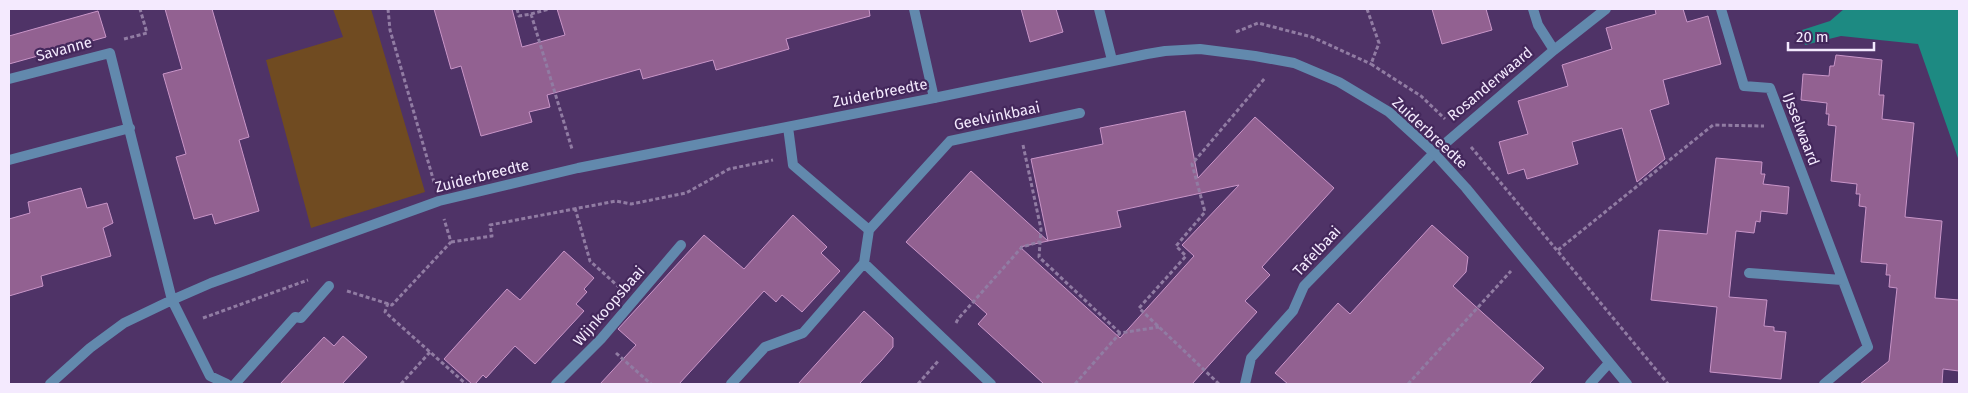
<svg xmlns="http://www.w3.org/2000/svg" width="1968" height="393" font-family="'Fira Sans',sans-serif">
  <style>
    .green { fill: #704b21 }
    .water { fill: #1d8a82 }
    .building { fill: #926191; stroke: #c995c8 }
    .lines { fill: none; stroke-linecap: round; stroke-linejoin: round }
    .path { stroke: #917ca3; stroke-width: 3; stroke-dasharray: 4 2.5; stroke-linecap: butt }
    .minor { stroke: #6289ad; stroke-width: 10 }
    .tertiary { stroke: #6289ad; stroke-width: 10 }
    .labels { text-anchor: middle; stroke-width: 4.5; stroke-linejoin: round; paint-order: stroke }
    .street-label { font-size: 15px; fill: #f4eafe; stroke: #44285c }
  </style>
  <rect width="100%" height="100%" fill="#4f3367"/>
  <path class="green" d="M333,9H371L425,192L311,228L266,60L343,37Z"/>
  <path class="water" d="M1844,9H1959V161L1918,44L1841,36L1805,45L1802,30L1830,21Z"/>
  <path class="building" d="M165,9H212L249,137L239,140L259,211L215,224L212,214L194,219L176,157L186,154L163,74L182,69Z
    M434,9H512L522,47L565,35L557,9H869L870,16L786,39L789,49L716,70L713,60L643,79L640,69L547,95L550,107L529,112L532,122L481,136L461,66L451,69Z
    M1021,9H1056L1063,32L1030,42Z
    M1432,9H1486L1492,30L1442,44Z
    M1655,9H1683L1687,22L1708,16L1721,64L1663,80L1669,104L1650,110L1665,159L1637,182L1622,128L1572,142L1578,164L1527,179L1524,169L1508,174L1499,142L1528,134L1518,101L1568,86L1562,65L1612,49L1606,28L1656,14Z
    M98,11L106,37L9,64V36Z
    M1836,55L1882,60L1879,95H1884L1882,119L1914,123L1905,217L1942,221L1935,298L1959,300V371L1943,369L1942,384H1860L1889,361L1897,288L1889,287L1890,275H1886L1887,264L1861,262L1866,207L1859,206L1860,194H1856L1857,184L1831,181L1836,126L1828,125L1829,114H1826L1827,103L1801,100L1803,74L1829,76L1830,66H1834Z
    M1185,111L1198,178L1255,117L1334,188L1262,267L1270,275L1245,301L1257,312L1192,384H1044L978,324L987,314L906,242L971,171L1048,241L1020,247L1120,338L1194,256L1182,245L1239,185L1117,211L1121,227L1048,241L1031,159L1103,144L1100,128Z
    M1716,158L1762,162L1761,174H1765L1763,184L1789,187L1787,214L1761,211L1760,222L1756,221L1754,233L1736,231L1729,297L1767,300L1764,326L1774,327V331L1786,332L1781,379L1710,372L1717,307L1651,300L1659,230L1707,234Z
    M81,188L87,208L107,203L113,223L103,228L111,256L41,276L43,286L9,296V219L30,213L28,202Z
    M793,215L827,247L821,253L840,271L802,312L782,295L776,302L764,291L679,384H600L636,345L618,329L704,235L744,269Z
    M1432,225L1468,257L1466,272L1453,286L1544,368L1529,384H1288L1275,373L1338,303L1350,314Z
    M564,251L594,278L584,289L587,292L576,304L584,311L535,364L515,346L486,378L483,375L475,384H472L444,359L507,289L520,300Z
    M864,311L893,338V347L881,361L859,384H798Z
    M343,336L367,357L342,384H280L324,337L334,346Z"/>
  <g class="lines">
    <path class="path" d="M388,9L390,30L434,182
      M517,9L519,16L531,14L572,149
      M1367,9L1379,43L1371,64L1421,96L1445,119
      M531,14L549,9
      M1236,32L1258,23L1312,37L1371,64
      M124,39L147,33L140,9
      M1023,145L1041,229L1039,257L1120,333
      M1471,147L1668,384
      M575,208L590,261L620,288
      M451,242L492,236L490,225L616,201L631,204L686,193L729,169L773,160
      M1558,250L1713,125L1764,126
      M347,291L392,305L451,242L444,219
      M388,303L385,312L466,384
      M203,318L308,280
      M956,323L958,319L1022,247L1039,242
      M616,353L651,384
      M401,384L430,352
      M918,384L939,360
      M1075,384L1120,333L1159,327
      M1219,384L1139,308L1186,256L1176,246L1205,212L1192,164L1265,78
      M1408,384L1511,271"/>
    <path class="minor" d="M1099,9L1112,60
      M1721,9L1744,86L1770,88L1868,347L1824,384
      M1554,50L1606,9
      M9,79L110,53L172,300L210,376L227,384
      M788,127L793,165L869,230L864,263L991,384
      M9,160L130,128
      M869,230L950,141L1080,113
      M1749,273L1842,280
      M50,384L90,348L124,323L172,300L211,283L439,201L578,168L934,98
      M235,384L295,317L301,318L329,286
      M556,384L601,339L681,245
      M731,384L765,347L803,333L864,263
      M1245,384L1251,358L1293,311L1304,286L1434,153L1554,50L1538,25L1533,9
      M1590,384L1609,363"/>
    <path class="tertiary" d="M914,9L934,98L1147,54L1165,51L1200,49L1255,56L1294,63L1339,82L1389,112L1434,153L1466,188L1627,384"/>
  </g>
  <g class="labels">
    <g class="street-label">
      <text transform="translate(64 49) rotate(-15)" y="5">Savanne</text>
      <text transform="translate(1490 84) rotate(-40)" y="5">Rosanderwaard</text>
      <text transform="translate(880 93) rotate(-11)" y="5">Zuiderbreedte</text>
      <text transform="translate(997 116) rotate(-12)" y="5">Geelvinkbaai</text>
      <text transform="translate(1801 129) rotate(69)" y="5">IJsselwaard</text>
      <text transform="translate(1430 133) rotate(43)" y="5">Zuiderbreedte</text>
      <text transform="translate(482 176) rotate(-14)" y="5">Zuiderbreedte</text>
      <text transform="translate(1317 251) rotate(-47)" y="5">Tafelbaai</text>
      <text transform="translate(609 306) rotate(-49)" y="5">Wijnkoopsbaai</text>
    </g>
  </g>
  <rect width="1968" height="393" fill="none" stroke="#f4eafe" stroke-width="20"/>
  <path d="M1788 42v8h86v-8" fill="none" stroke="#f4eafe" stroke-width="2.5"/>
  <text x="1796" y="42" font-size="15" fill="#f4eafe" stroke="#44285c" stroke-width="4" paint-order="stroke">20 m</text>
</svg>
